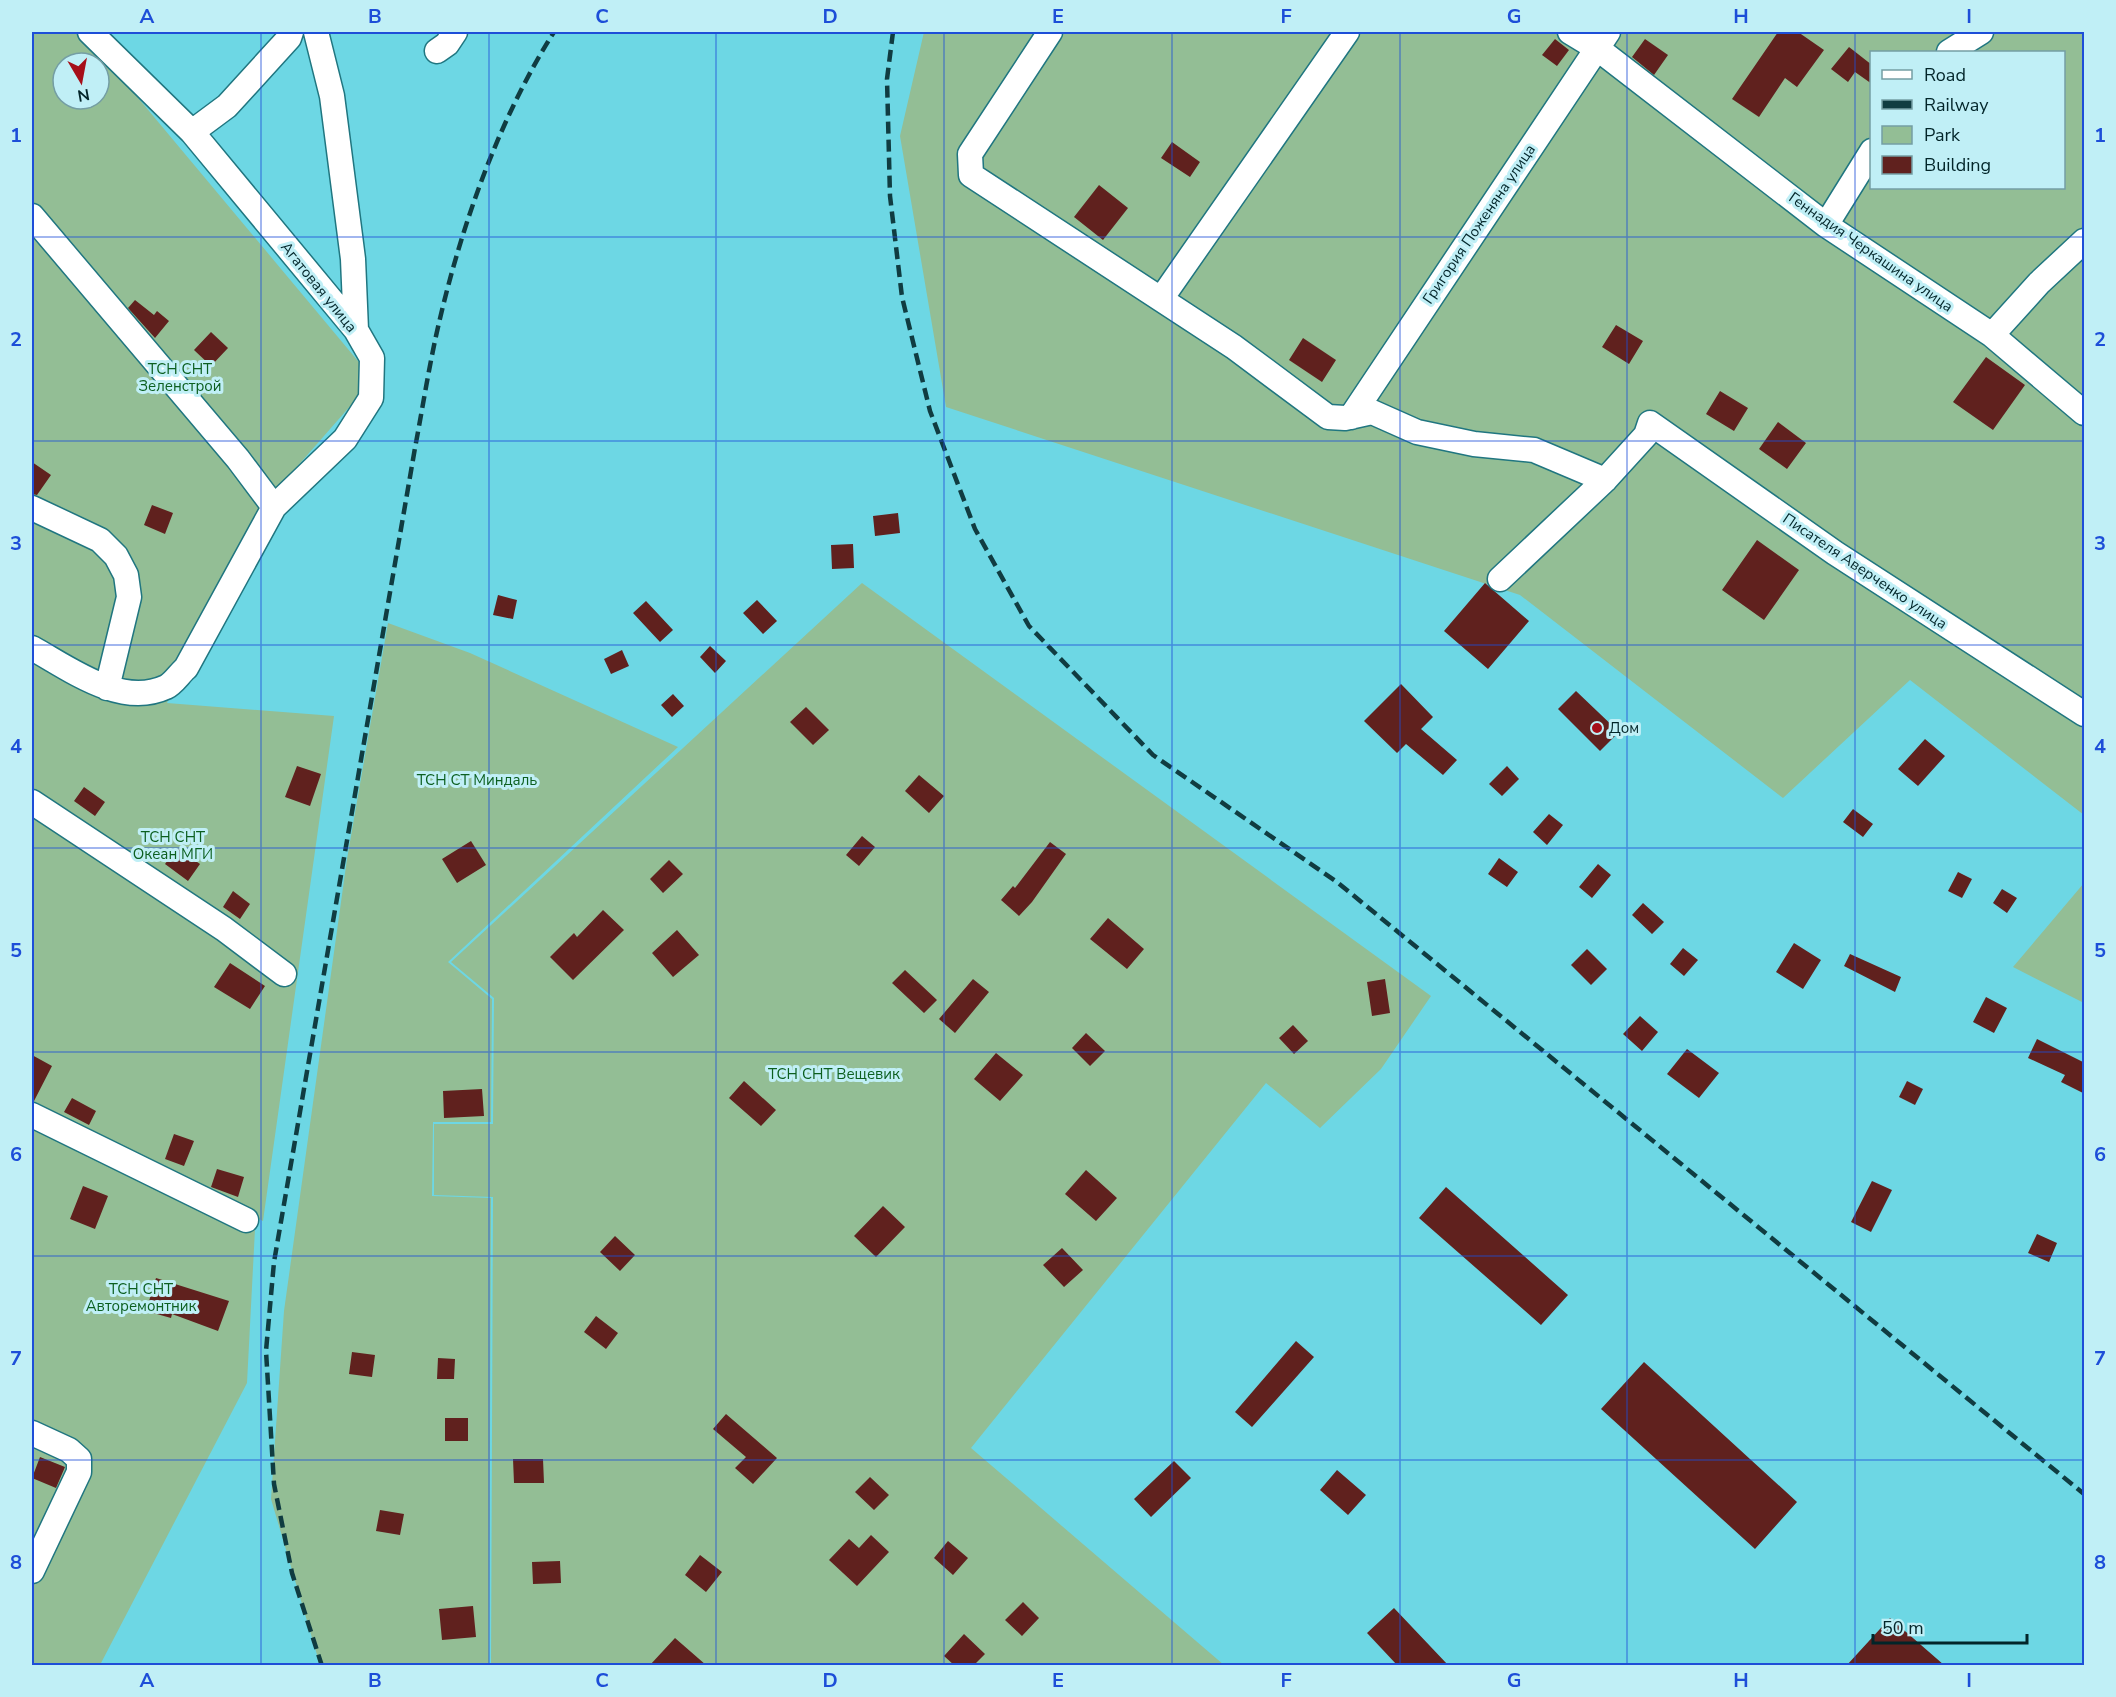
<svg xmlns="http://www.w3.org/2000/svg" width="2116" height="1697" font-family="'Nunito Sans',sans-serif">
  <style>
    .green { fill: #93be95; fill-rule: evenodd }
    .building { fill: #60211e }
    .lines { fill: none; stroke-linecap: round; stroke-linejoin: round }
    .minor-casing { stroke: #207680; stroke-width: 27 }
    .minor { stroke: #fff; stroke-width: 24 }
    .rail { stroke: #103c41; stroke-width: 4.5; stroke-dasharray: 12 6; stroke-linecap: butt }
    .grid { fill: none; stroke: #1d4ed8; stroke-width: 1.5; stroke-opacity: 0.55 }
    .poi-dot { fill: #a60f19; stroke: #c0eff6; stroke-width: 2 }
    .labels { text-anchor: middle; stroke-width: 6; stroke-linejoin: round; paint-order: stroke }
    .street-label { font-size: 15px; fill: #022529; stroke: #c0eff6 }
    .park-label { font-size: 15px; fill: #0c5f1f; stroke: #c0eff6 }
    .poi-label { font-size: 15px; fill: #022529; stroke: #c0eff6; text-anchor: start }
    .neatline { fill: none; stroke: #1d4ed8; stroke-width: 2 }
    .grid-label { font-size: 20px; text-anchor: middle; font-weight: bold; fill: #1d4ed8 }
  </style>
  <rect width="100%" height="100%" fill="#6dd7e4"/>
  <path class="green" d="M32,32H83L363,367L359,396L274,493L211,606L167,703L334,716L263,1221L32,1108ZM63,63H99V99H63Z
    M924,32H2084V815L1910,680L1783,798L1520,595L946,407L900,136ZM1872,52H2064V188H1872Z
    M862,583L1431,996L1381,1069L1320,1128L1266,1083L971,1448L1224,1665H491L493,1197L434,1195V1124H493L494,998L451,962Z
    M388,623L470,653L678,747L448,962L492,999L491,1122H433L432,1196L491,1198L489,1665H320L271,1499L284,1311L347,859Z
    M2084,883V1003L2013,967Z
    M32,1122L255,1229L247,1383L100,1665H32Z"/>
  <path class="building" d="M1778,32H1798L1824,50L1797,87L1785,78L1759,117L1732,99Z
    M1555,39L1569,50L1557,66L1542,55Z
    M1645,39L1668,55L1654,75L1632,57Z
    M1849,47L1872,65V84L1855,72L1848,82L1831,69Z
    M1172,142L1200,162L1190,177L1161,158Z
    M1099,185L1128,208L1103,240L1074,217Z
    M135,300L154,315L157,311L169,321L155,338L128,308Z
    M1616,325L1643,341L1629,364L1602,347Z
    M211,332L228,348L211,366L194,350Z
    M1303,338L1336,360L1322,382L1289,360Z
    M1986,357L2025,385L1993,430L1953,402Z
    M1720,391L1748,408L1734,431L1706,414Z
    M1778,422L1806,443L1787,469L1759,449Z
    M32,462L51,475L37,495L32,494Z
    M152,505L173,513L165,534L144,525Z
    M898,513L900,533L875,536L873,516Z
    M1757,540L1799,570L1764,620L1722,590Z
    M853,544L854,568L832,569L831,545Z
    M1485,583L1529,621L1488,669L1444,631Z
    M498,595L517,600L513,619L493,615Z
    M757,600L777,621L763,634L743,613Z
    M646,601L673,630L660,642L633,613Z
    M710,646L726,661L715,673L700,657Z
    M622,650L629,666L611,674L604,659Z
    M1401,684L1433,717L1421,729L1457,760L1443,775L1406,744L1397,753L1364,721Z
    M1576,691L1619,732L1600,751L1558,709Z
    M673,694L684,706L672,717L661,705Z
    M806,707L829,730L813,745L790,722Z
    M1925,739L1945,756L1918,786L1898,769Z
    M297,766L321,774L310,806L285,797Z
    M1507,766L1519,779L1502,796L1489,784Z
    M919,775L944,796L929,813L905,791Z
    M84,787L105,802L95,816L74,801Z
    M1853,809L1873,824L1863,837L1843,822Z
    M1549,814L1563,825L1547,845L1533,832Z
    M862,836L875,847L859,866L846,855Z
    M471,841L486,865L457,883L442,859Z
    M1050,842L1066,854L1032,902L1019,916L1001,900L1013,886L1015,888Z
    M177,848L200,864L188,881L165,864Z
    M1499,858L1518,872L1507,887L1488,874Z
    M669,860L683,874L663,893L650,879Z
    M1598,864L1611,875L1592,898L1579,887Z
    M1958,872L1972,879L1962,898L1948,891Z
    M2002,889L2017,898L2007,913L1993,903Z
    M233,891L250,904L240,919L223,907Z
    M1643,903L1664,922L1652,934L1632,915Z
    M603,910L624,930L573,980L550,957L574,933L577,937Z
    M1108,918L1144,949L1127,969L1090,939Z
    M677,930L699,955L673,977L652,953Z
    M1794,943L1821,960L1803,989L1776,972Z
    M1683,948L1698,960L1684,976L1670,964Z
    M1587,949L1607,969L1591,985L1571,965Z
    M1850,954L1901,977L1895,992L1844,966Z
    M230,963L265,986L250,1009L214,987Z
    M905,970L937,1000L924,1013L892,983Z
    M973,979L989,992L955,1033L939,1019Z
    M1385,979L1390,1013L1372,1016L1367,982Z
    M1986,997L2007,1008L1994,1033L1973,1022Z
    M1640,1016L1658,1032L1642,1051L1623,1034Z
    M1293,1025L1308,1041L1294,1054L1279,1038Z
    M1086,1033L1105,1051L1090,1066L1072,1048Z
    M2037,1039L2085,1063V1094L2061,1082L2065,1075L2028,1058Z
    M1687,1049L1719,1073L1699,1098L1667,1074Z
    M996,1053L1023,1075L1000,1101L974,1079Z
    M32,1055L52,1066L34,1101H32Z
    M744,1081L776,1110L761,1126L729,1098Z
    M1907,1081L1923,1089L1915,1105L1899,1097Z
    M482,1089L484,1116L444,1118L443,1091Z
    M72,1098L96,1111L89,1125L64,1112Z
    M174,1134L194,1141L184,1166L165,1159Z
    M217,1169L244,1177L238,1197L211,1187Z
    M1086,1170L1117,1198L1096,1221L1065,1194Z
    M1872,1181L1892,1190L1871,1232L1851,1222Z
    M83,1186L108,1196L95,1229L70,1219Z
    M1446,1187L1568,1295L1541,1325L1419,1218Z
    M883,1206L905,1227L876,1257L854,1236Z
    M2037,1234L2057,1243L2049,1262L2028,1253Z
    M615,1236L635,1255L620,1271L600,1252Z
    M1062,1248L1083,1270L1064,1287L1043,1265Z
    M156,1278L229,1301L218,1331L172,1314L171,1318L146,1311Z
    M596,1316L618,1333L606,1349L584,1332Z
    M1296,1341L1314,1357L1252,1427L1235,1412Z
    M352,1352L375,1355L372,1377L349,1374Z
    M438,1358L455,1359L454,1379H437Z
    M1644,1362L1797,1502L1755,1549L1601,1409Z
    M726,1414L777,1458L753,1484L735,1468L746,1457L713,1429Z
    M445,1418H468V1441H445Z
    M40,1457L65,1467L56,1488L32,1478Z
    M513,1459H543L544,1483H514Z
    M1174,1461L1191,1478L1151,1517L1134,1499Z
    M1337,1470L1366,1495L1348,1515L1320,1490Z
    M870,1477L889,1495L874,1510L855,1492Z
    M380,1510L404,1514L400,1535L376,1531Z
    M871,1535L889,1552L857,1586L829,1560L849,1539L859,1548Z
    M948,1541L968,1558L953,1575L934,1558Z
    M700,1555L722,1572L706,1592L685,1575Z
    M560,1561L561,1583L533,1584L532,1562Z
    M1023,1602L1039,1618L1022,1636L1005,1620Z
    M473,1606L476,1637L442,1640L439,1609Z
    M1394,1608L1448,1665H1397L1367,1633Z
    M1890,1618L1944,1665H1847Z
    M964,1634L985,1654L974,1665H954L944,1656Z
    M675,1638L706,1665H650Z"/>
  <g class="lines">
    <g class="minor-casing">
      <path id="minor" d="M316,32L332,96L353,259L356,330
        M1050,32L970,154L971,175L1234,347L1328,417L1345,418L1372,412L1417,432L1474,444L1534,450L1605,480
        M1570,32L1598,49L1826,225L1992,335L2084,413
        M437,51L447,44L455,32
        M1949,52L1981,32
        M192,132L227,106L289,38L291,32
        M32,216L238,459L274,507
        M1826,225L1872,151
        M1161,299L1347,32
        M1992,335L2039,283L2084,241
        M1351,417L1608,32
        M32,508L100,540L116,556L126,575L129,597L107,688
        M1500,579L1605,480L1646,435L1650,423L1835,553L2084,714
        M32,648C70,669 121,708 166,687C173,684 180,673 186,668L274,507L345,439L371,398L372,358L356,330L192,132L90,32
        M32,802L224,929L284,974
        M32,1115L246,1220
        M32,1433L69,1450L79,1459V1472L32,1571"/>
    </g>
    <use href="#minor" class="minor"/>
    <path class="rail" d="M893,32L887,79L890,196L902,297L930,411L975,529L1029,626L1153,755L1337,882L2084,1494
      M322,1666L292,1573L274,1484L266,1351L274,1262L415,448C422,411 428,373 436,336C459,232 497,122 554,32"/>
  </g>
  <path class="grid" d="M261,32V1666M489,32V1666M716,32V1666M944,32V1666M1172,32V1666M1400,32V1666M1627,32V1666M1855,32V1666M32,237H2084M32,441H2084M32,645H2084M32,848H2084M32,1052H2084M32,1256H2084M32,1460H2084"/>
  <circle class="poi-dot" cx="1597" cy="728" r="6"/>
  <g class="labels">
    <g class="street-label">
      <text transform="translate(1479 224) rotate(-56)" y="5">Григория Поженяна улица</text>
      <text transform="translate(1871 252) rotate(35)" y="5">Геннадия Черкашина улица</text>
      <text transform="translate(319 287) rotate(51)" y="5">Агатовая улица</text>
      <text transform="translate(1865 571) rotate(34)" y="5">Писателя Аверченко улица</text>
    </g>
    <g class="park-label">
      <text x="180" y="374">ТСН СНТ<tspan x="180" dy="17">Зеленстрой</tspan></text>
      <text x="477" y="785">ТСН СТ Миндаль</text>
      <text x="173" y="842">ТСН СНТ<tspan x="173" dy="17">Океан МГИ</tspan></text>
      <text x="834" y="1079">ТСН СНТ Вещевик</text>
      <text x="141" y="1294">ТСН СНТ<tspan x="141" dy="17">Авторемонтник</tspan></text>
    </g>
    <g class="poi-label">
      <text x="1609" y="733">Дом</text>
    </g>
  </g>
  <rect width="2116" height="1697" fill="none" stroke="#c0eff6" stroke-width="66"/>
  <rect x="1870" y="51" width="195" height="138" fill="#c0eff6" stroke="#749ea4" stroke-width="1.5"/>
  <rect x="1882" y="70" width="30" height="9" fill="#ffffff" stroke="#749ea4" stroke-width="1.5"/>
  <text x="1924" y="81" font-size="18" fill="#022529">Road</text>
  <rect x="1882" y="100" width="30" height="9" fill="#103c41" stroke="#749ea4" stroke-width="1.5"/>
  <text x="1924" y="111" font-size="18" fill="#022529">Railway</text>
  <rect x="1882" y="126" width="30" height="18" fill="#93be95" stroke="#749ea4" stroke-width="1.5"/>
  <text x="1924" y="141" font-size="18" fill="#022529">Park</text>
  <rect x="1882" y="156" width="30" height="18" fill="#60211e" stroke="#749ea4" stroke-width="1.5"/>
  <text x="1924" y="171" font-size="18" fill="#022529">Building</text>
  <g transform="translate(81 81) rotate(170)"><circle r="28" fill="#c0eff6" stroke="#749ea4" stroke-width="1.5"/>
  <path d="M0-4.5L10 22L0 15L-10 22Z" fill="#a60f19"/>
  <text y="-9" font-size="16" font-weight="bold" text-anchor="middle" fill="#022529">N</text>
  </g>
  <path d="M1873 1634v9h154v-9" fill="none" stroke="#022529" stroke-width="3"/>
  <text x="1882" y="1634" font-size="18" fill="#022529" stroke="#c0eff6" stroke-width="4.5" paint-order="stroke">50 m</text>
  <rect x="33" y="33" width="2050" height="1631" class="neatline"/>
  <g class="grid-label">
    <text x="147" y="23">A</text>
    <text x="375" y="23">B</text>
    <text x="602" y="23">C</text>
    <text x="830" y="23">D</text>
    <text x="1058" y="23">E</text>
    <text x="1286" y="23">F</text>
    <text x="1514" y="23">G</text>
    <text x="1741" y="23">H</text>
    <text x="1969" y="23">I</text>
    <text x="16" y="142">1</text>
    <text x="2100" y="142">1</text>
    <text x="16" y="346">2</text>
    <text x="2100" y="346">2</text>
    <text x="16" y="550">3</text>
    <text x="2100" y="550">3</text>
    <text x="16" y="753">4</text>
    <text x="2100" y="753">4</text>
    <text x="16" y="957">5</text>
    <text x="2100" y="957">5</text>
    <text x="16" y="1161">6</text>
    <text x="2100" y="1161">6</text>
    <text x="16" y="1365">7</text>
    <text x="2100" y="1365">7</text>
    <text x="16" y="1569">8</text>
    <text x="2100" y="1569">8</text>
    <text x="147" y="1687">A</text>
    <text x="375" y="1687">B</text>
    <text x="602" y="1687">C</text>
    <text x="830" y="1687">D</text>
    <text x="1058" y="1687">E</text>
    <text x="1286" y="1687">F</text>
    <text x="1514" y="1687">G</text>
    <text x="1741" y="1687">H</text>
    <text x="1969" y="1687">I</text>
  </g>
</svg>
